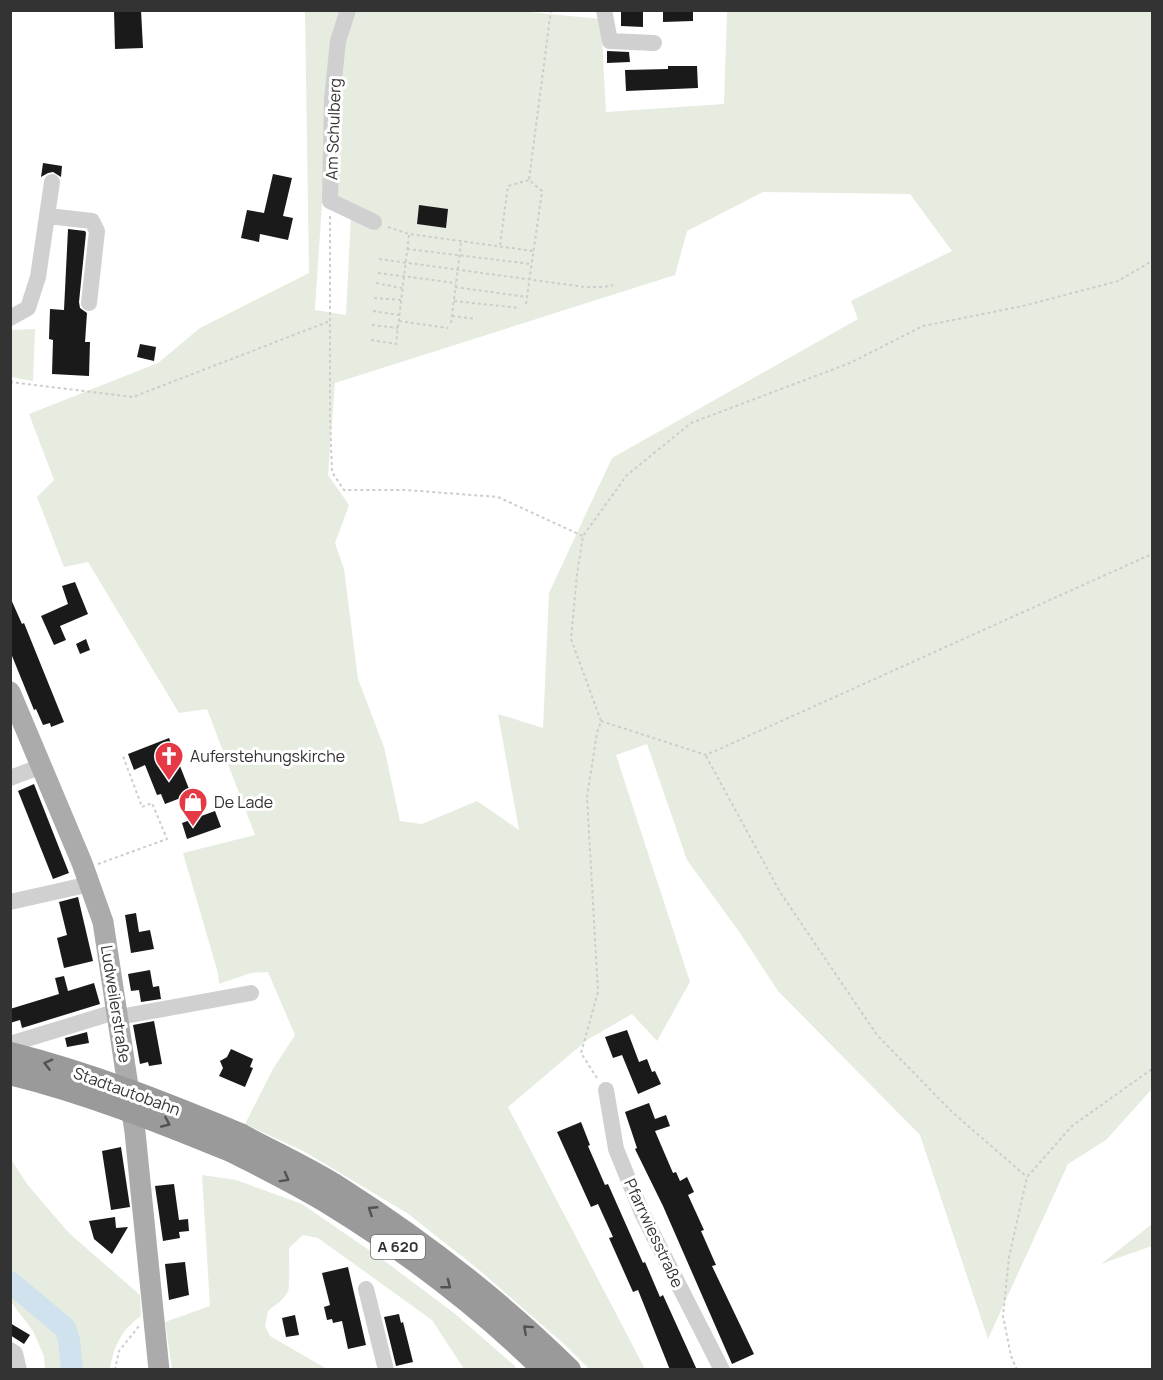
<svg xmlns="http://www.w3.org/2000/svg" width="1163" height="1380" font-family="Manrope,sans-serif">
  <style>
    .green { fill: #e6ecdf; fill-rule: evenodd }
    .lines { fill: none; stroke-linecap: round; stroke-linejoin: round }
    .river { stroke: #cfe2ee; stroke-width: 22 }
    .building { fill: #1a1a1a }
    .path { stroke: #cdcdcd; stroke-width: 2; stroke-dasharray: 3 3; stroke-linecap: butt }
    .minor { stroke: #d0d0d0; stroke-width: 16 }
    .major { stroke: #ababab; stroke-width: 21 }
    .highway { stroke: #9a9a9a; stroke-width: 24 }
    .highway-bridge { stroke: #9a9a9a; stroke-width: 24 }
    .oneway { stroke: #525252 }
    .labels { text-anchor: middle; stroke-width: 6; stroke-linejoin: round; paint-order: stroke }
    .shield { fill: #fff; stroke: #707070; stroke-width: 1.5 }
    .shield-label { font-size: 15px; font-weight: bold; fill: #333 }
    .street-label { font-size: 16px; fill: #333; stroke: #fff }
    .poi-label { font-size: 16px; fill: #333; stroke: #fff; text-anchor: start }
  </style>
  <rect width="100%" height="100%" fill="#fff"/>
  <path class="green" d="M509,10L601,19L606,112L724,104L727,11H1152V1089L1106,1140L1068,1164L988,1339L920,1135L778,991L740,933L687,860L647,744L616,755L690,982L657,1041L632,1014L587,1040L508,1107L645,1369H589L565,1345L478,1269L407,1213L305,1152L245,1124L273,1069L295,1035L268,972L251,973L219,984L218,973L183,853L255,835L207,709L179,713L88,562L64,567L37,497L54,480L29,414L158,363L200,328L309,273L305,11ZM763,192L910,194L952,251L851,301L858,319L612,458L549,593L543,728L498,714L519,830L477,801L422,824L400,821L384,747L358,679L344,569L335,543L349,505L328,475L335,383L675,275L687,231ZM322,203L351,215L346,315L315,310Z
    M35,329L33,381L11,377V330Z
    M11,1159L27,1184L69,1233L140,1295L141,1316C121,1330 114,1346 110,1369H45L44,1356L33,1331L11,1302Z
    M202,1175L236,1180L302,1204L382,1259L454,1313L515,1366L516,1369H464L432,1320L318,1238L303,1235L289,1248C289,1255 290,1287 288,1291C284,1300 275,1305 268,1311L265,1326L270,1336L327,1369H172L165,1322L210,1306Z
    M1152,1224V1246L1101,1264Z"/>
  <g class="lines">
    <path class="river" d="M10,1282L65,1328L69,1340L72,1370"/>
  </g>
  <path class="building" d="M114,10H141L143,48L115,49Z
    M621,10H643V27L621,26Z
    M663,10H693V21L663,22Z
    M607,51L629,52L630,62L607,63Z
    M668,66H697L698,88L626,91L625,70L668,69Z
    M43,163L62,166L61,177L53,172L48,173L41,177Z
    M273,174L292,178L283,216L293,218L288,240L260,234L259,242L241,238L247,210L264,213Z
    M419,205L448,209L446,228L417,224Z
    M68,229L85,231L86,233L79,302L80,308L87,313L85,342H90L89,376L52,374L53,340L49,339L50,309L64,310Z
    M140,344L156,347L154,361L137,357Z
    M75,582L88,614L60,626L66,640L54,645L41,616L68,604L62,586Z
    M10,597L22,624L24,623L64,722L51,727L50,723L43,725L36,709L34,710L10,651Z
    M86,639L90,650L80,654L76,644Z
    M169,738L191,794L165,804L161,794L157,795L145,765L134,770L128,754Z
    M34,784L69,873L53,879L18,791Z
    M215,811L221,827L187,839L182,823Z
    M78,897L93,961L64,968L57,938L67,935L59,902Z
    M136,913L139,932L150,930L154,949L131,953L125,915Z
    M150,970L153,987L159,986L161,999L141,1002L139,990L131,991L128,974Z
    M64,976L68,991L94,983L100,1004L22,1028L20,1020L10,1023V1009L59,994L55,978Z
    M154,1021L162,1064L149,1066L148,1062L140,1064L133,1025Z
    M627,1030L639,1062L647,1059L652,1072L655,1071L661,1084L638,1094L622,1055L613,1058L605,1037Z
    M87,1032L89,1043L67,1047L65,1038Z
    M231,1049L253,1059L250,1067L253,1068L245,1087L219,1076L223,1068L220,1061L227,1057Z
    M649,1103L655,1119L666,1115L670,1126L655,1131L673,1173L676,1172L680,1181L687,1177L694,1192L688,1195L704,1230L701,1231L716,1265L712,1266L754,1354L732,1364L663,1206L635,1149L637,1148L625,1112Z
    M581,1122L590,1145L588,1146L605,1185L608,1184L643,1263L645,1262L660,1297L663,1295L697,1370H670L638,1290L633,1292L609,1238L613,1237L598,1204L591,1207L557,1132Z
    M121,1147L130,1207L111,1210L102,1151Z
    M174,1184L179,1220L188,1219L189,1231L179,1232L180,1238L163,1241L155,1186Z
    M115,1217L116,1228L128,1227L112,1254L94,1239L89,1221Z
    M185,1262L189,1295L169,1300L165,1264Z
    M348,1267L366,1345L348,1349L342,1321L333,1323L332,1319L327,1320L324,1307L330,1305L322,1273Z
    M399,1314L401,1323L403,1322L413,1362L396,1366L384,1317Z
    M295,1315L299,1335L286,1337L282,1318Z
    M10,1323L30,1335L24,1344L10,1335Z"/>
  <g class="lines">
    <path class="path" d="M330,216V415L332,472L344,490H406L498,497L583,536
      M388,227L409,234L533,251
      M500,245L508,186L529,180
      M407,249L531,264
      M379,259L585,287H604L613,285
      M378,273L456,283
      M376,283L402,288
      M455,287L527,297
      M374,298L401,300
      M454,301L520,308
      M526,304L542,191L529,180L551,10
      M373,311L399,315
      M452,316L476,319
      M399,321L448,328
      M451,323L461,243
      M372,325L398,328
      M371,340L396,344L409,235
      M10,382L133,397L330,321
      M601,721L706,755L1152,554
      M706,756L780,892L877,1035L952,1112L1027,1177
      M98,864L167,839L152,803L142,807L123,756
      M597,1078L581,1053L598,992L587,797L597,733L601,721L571,639L577,574L583,536L627,475L691,423L850,363L923,326L1023,306L1118,281L1152,261
      M115,1370L119,1351L139,1326
      M1017,1370L1011,1356L1003,1316L1009,1257L1027,1177L1072,1126L1152,1069"/>
    <path class="minor" d="M348,10L338,41L332,99L330,201L374,222
      M604,10L610,41L654,43
      M48,216L92,221L97,231L89,303
      M10,318L28,308L38,277L52,182
      M10,778L42,766
      M10,902L90,884
      M119,1017L251,993
      M10,1044L118,1011
      M606,1090L616,1149L642,1213L722,1370
      M366,1289L386,1370
      M10,1350L15,1353L19,1370"/>
    <path class="major" d="M10,692L82,863L103,922L135,1132L159,1370"/>
    <path class="highway" d="M240,1135C273,1153 309,1169 340,1189C423,1242 499,1301 569,1370
      M233,1151C266,1168 301,1185 333,1205C409,1252 481,1307 545,1370"/>
    <path class="highway-bridge" d="M10,1054C90,1074 165,1104 240,1135
      M10,1073C87,1092 160,1121 233,1151"/>
  </g>
  <defs><path id="oneway-chevron" d="M-2-3.5L2.5 0L-2 3.5" fill="none" stroke-width="1.6" stroke-linecap="round" stroke-linejoin="round" transform="scale(1.5)"/></defs>
  <g class="oneway">
    <use href="#oneway-chevron" transform="translate(48 1064) rotate(-166)"/>
    <use href="#oneway-chevron" transform="translate(166 1123) rotate(23)"/>
    <use href="#oneway-chevron" transform="translate(285 1178) rotate(29)"/>
    <use href="#oneway-chevron" transform="translate(372 1210) rotate(-147)"/>
    <use href="#oneway-chevron" transform="translate(447 1285) rotate(38)"/>
    <use href="#oneway-chevron" transform="translate(527 1329) rotate(-138)"/>
  </g>
  <defs>
    <g id="church-pin" transform="scale(1.5)"><path d="M0 17L-7.5 6A9.5 9.5 0 1 1 7.5 6Z" fill="#e63946" stroke="#fff"/><path d="M-1.2-6h2.4v3.5h3.3v2.4h-3.3V6h-2.4V-.1h-3.3v-2.4h3.3Z" fill="#fff"/></g>
    <g id="shop-pin" transform="scale(1.5)"><path d="M0 17L-7.5 6A9.5 9.5 0 1 1 7.5 6Z" fill="#e63946" stroke="#fff"/><path d="M-5-2.5h2.3a2.7 3.5 0 0 1 5.4 0H5L5.5 6h-11ZM-1.5-2.5h3a1.5 2.3 0 0 0-3 0Z" fill="#fff"/></g>
  </defs>
  <g fill-rule="evenodd">
    <use href="#church-pin" x="169" y="756"/>
    <use href="#shop-pin" x="193" y="802"/>
  </g>
  <g class="labels">
    <rect class="shield" x="371" y="1235" width="54" height="24" rx="4.5"/>
    <g class="shield-label">
      <text x="398" y="1252">A 620</text>
    </g>
    <g class="street-label">
      <text transform="translate(333 129) rotate(-88)" y="6">Am Schulberg</text>
      <text transform="translate(116 1004) rotate(81)" y="6">Ludweilerstraße</text>
      <text transform="translate(127 1091) rotate(20)" y="6">Stadtautobahn</text>
      <text transform="translate(654 1233) rotate(65)" y="6">Pfarrwiesstraße</text>
    </g>
    <g class="poi-label">
      <text x="190" y="762">Auferstehungskirche</text>
      <text x="214" y="808">De Lade</text>
    </g>
  </g>
  <rect width="1163" height="1380" fill="none" stroke="#333333" stroke-width="24"/>
</svg>
